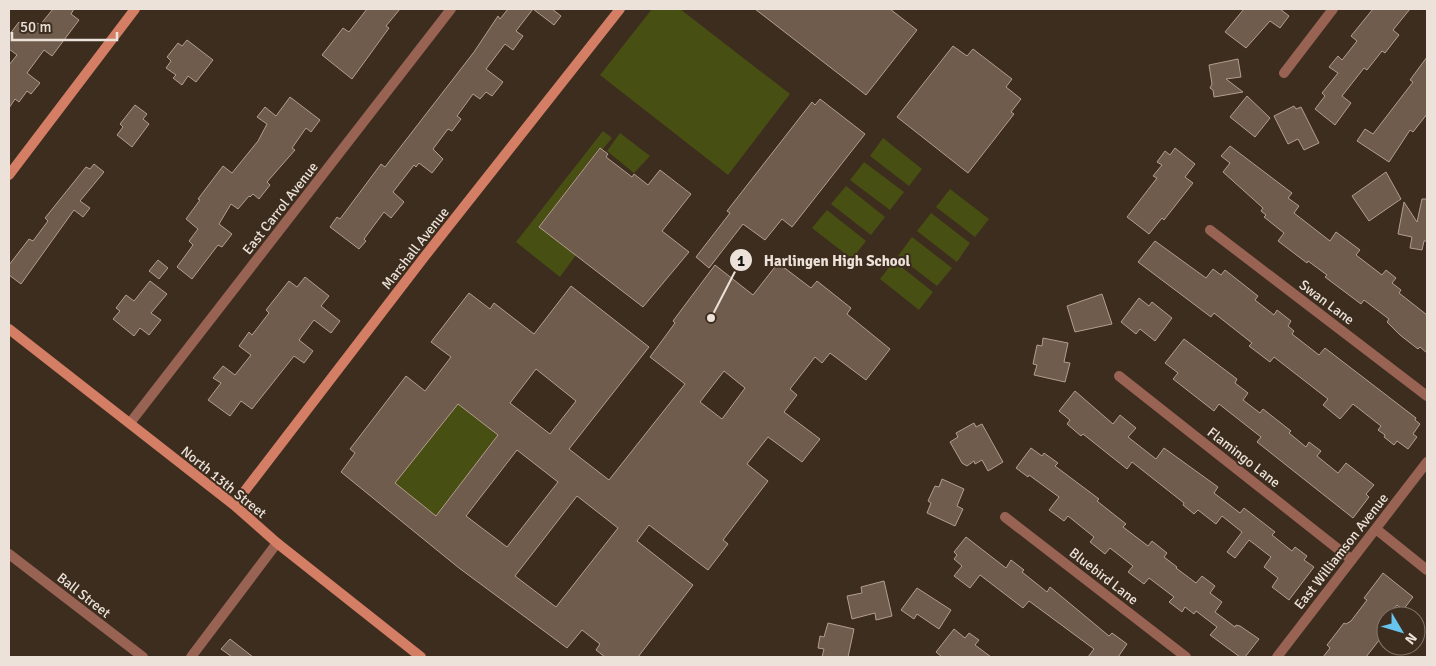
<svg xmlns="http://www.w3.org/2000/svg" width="1436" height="666" font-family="Signika,sans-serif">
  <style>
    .green { fill: #474f13 }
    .building { fill: #6f5c4d; stroke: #b39e8e; fill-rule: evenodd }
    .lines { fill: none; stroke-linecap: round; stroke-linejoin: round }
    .street { stroke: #996354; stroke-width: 10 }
    .secondary { stroke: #d47e65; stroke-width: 10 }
    .labels { text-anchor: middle; stroke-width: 4; stroke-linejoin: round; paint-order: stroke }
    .street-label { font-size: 14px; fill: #ece2d9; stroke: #3d2d1f }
    .leader { fill: none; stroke: #ece2d9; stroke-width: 2 }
    .callout-dot { fill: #ece2d9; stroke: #3d2d1f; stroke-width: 2 }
    .mark-label { font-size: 15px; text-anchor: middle; font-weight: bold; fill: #111 }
    .callout-label { font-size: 15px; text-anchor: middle; font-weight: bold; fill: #ece2d9; stroke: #3d2d1f; stroke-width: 4; stroke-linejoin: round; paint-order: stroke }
  </style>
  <rect width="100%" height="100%" fill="#3d2d1f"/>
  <path class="green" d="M652,9H680L790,94L728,175L600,75Z
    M603,131L612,138L602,150L599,148L539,227L576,255L560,277L516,242Z
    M620,133L650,156L634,173L607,151Z
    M883,138L922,169L909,186L870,156Z
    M864,162L904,192L890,210L850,180Z
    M846,186L885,217L871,235L831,204Z
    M950,189L989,219L975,237L936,207Z
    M827,210L866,241L852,259L812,228Z
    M931,213L970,243L957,262L917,231Z
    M912,237L952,268L937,286L898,256Z
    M894,261L933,292L919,310L880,279Z
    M470,387L471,414L498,435L436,516L395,483Z"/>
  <path class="building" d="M53,9H74L71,14L79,20L52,56L44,50L27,73L40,83L31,94L27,91L19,102L15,99L9,108V65L17,55L9,49V35L19,22L31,31L38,23L40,25Z
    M367,9H400L386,26L389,28L352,79L322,55L343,28L349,32Z
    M508,9H552L561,16L554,25L533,9L516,31L523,36L513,50L505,44L486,69L503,82L492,96L486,92L480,99L473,94L457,116L461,119L452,131L448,129L433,149L443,159L432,173L419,163L416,167L414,165L393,192L404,202L391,218L384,212L364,239L366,241L359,249L330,227L337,217L340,219L381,164L385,167L474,52L498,16L500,19Z
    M755,9H890L917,30L866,95Z
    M1244,9H1280L1289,16L1280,28L1270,21L1246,48L1225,32Z
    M1373,9H1410L1393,30L1399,35L1385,53L1382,51L1367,70L1364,68L1342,96L1351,103L1335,125L1315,109L1325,96L1322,93L1338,73L1329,67L1338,56L1342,60L1357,41L1351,36Z
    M187,40L213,60L196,82L188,76L182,85L173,78L176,75L166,68L171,61L167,57L178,43L182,46Z
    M953,46L967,56L973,49L1012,79L1006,87L1021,99L1011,112L1014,114L968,173L897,117Z
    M1427,57V114L1413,132L1410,130L1389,162L1357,141L1365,129L1373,134L1413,82L1410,80Z
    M1238,59L1241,77L1226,79L1243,92L1214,97L1213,90L1210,88L1212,84L1209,65Z
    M1247,96L1270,118L1255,137L1230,117Z
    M290,97L320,120L311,132L306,128L292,148L295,150L267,182L270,185L259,199L253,194L250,197L249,196L238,209L231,204L219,224L232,234L222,247L218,245L192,279L177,267L193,245L189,241L198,229L186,219L200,200L198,199L223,166L232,173L258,141L267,124L257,117L265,107L276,116Z
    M820,99L865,134L792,227L782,219L765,240L743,224L709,268L696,257L730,213L727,211L812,102L815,105Z
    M135,105L147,114L143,119L149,124L132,147L117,135L123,127L120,124Z
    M1294,106L1296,109L1301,107L1319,143L1304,150L1298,139L1288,144L1274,116Z
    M1230,146L1292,193L1288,198L1299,206L1294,213L1330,241L1336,232L1360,250L1356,255L1382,275L1386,270L1396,278L1392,283L1401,290L1399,293L1427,315V353L1420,347L1418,349L1400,335L1387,322L1389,319L1364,300L1361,304L1325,277L1327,275L1308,261L1307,263L1278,241L1284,233L1264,217L1266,215L1261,211L1263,208L1223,172L1230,163L1221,156Z
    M600,148L608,154L606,157L632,177L634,174L648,185L660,170L691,194L662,231L689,252L643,307L539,227Z
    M1175,148L1195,164L1185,177L1193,183L1164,220L1162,218L1149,234L1127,217L1157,178L1153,176L1162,165L1157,162L1165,151L1170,155Z
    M94,164L104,172L80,201L90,208L83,217L74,210L21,284L9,275V265L29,239L33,241L48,221L45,218L86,167L90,169Z
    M1386,172L1401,199L1369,221L1352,196Z
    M1422,199H1427V241H1424L1422,250L1410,248L1412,237L1398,234L1404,202L1417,222Z
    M1155,241L1206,278L1213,269L1221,275L1225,270L1258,296L1255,300L1274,315L1277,310L1291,321L1288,326L1294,331L1292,334L1319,355L1325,348L1416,418L1415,420L1420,424L1413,434L1417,437L1408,449L1397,441L1394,445L1384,437L1385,435L1378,430L1381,426L1353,404L1340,419L1323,405L1328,399L1274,357L1270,362L1249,346L1252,343L1214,313L1211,317L1138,262Z
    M158,260L168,268L159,279L149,271Z
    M778,263L811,288L817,281L851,308L847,314L890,349L866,380L830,353L822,363L815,357L790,389L797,395L784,412L820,439L802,462L768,437L747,464L768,481L723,540L728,544L708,570L649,525L637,541L693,585L638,657H605L596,650L600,644L582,630L567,648L459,568L341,472L355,453L350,449L406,376L425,391L451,357L431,342L469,293L490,309L494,303L534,334L571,286L649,347L569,449L609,480L685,384L650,357L675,323L673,321L715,265L753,295ZM536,369L576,401L550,434L510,403ZM724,371L745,388L722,419L700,402ZM458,404L498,435L436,516L395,483ZM517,450L558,482L507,547L466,516ZM577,496L618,528L556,607L515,576Z
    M305,277L329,296L321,306L340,321L331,333L314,320L299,340L313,351L304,363L294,356L252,409L241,401L230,416L208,400L221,383L213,378L223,366L235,375L251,355L239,346L249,332L252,335L269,313L266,310L289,281L297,287Z
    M150,281L167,294L151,313L161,320L149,335L140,328L134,336L113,319L120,311L116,308L126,295L134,301Z
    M1102,294L1112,324L1075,332L1067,306Z
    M1139,298L1149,306L1152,302L1172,318L1155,341L1140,329L1136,334L1121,322Z
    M1043,338L1068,343L1064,362L1070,363L1065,382L1034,375L1037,365L1033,364L1037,345L1042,346Z
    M1184,339L1237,379L1235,383L1248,393L1243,400L1260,413L1263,409L1291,431L1289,433L1306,447L1309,442L1321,451L1317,456L1338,473L1346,463L1374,485L1366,494L1369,497L1353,518L1257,442L1261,437L1219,404L1214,411L1173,379L1178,373L1165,363Z
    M1075,391L1113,424L1120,415L1136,428L1128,437L1156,459L1164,448L1218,487L1214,493L1240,513L1244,508L1275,532L1272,535L1292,551L1295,547L1307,556L1304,560L1314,567L1289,600L1272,587L1278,578L1264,567L1271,557L1249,540L1235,558L1227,552L1242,532L1222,516L1216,524L1198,510L1194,514L1183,505L1184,503L1132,462L1127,469L1083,434L1081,436L1067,424L1070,420L1059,411Z
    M974,423L976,427L982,424L1003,462L988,471L982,460L975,464L974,461L967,466L962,463L950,442L958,437L956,433Z
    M1031,448L1042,456L1044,453L1058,463L1055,466L1099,499L1097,501L1126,524L1123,527L1148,546L1152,541L1167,553L1164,557L1177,567L1176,568L1196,583L1202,576L1215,586L1210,593L1222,602L1215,612L1235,627L1236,625L1240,626L1259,639L1245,657H1240L1210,635L1217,627L1196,611L1194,614L1185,607L1182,612L1169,602L1174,597L1149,578L1144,584L1128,572L1133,566L1110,548L1105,554L1090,542L1094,537L1068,516L1064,521L1049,510L1059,497L1029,475L1028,477L1016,468Z
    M942,479L964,489L957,506L963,509L955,526L927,513L931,503L928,501L935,486L939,487Z
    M966,537L1006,568L1011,560L1024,570L1022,572L1047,592L1050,587L1109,636L1112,633L1127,644L1118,657H1088L1094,649L1029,601L1023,608L980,575L970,588L954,576L962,566L954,559L957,555L954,552Z
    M1383,573L1413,597L1403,610L1397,605L1389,616H1386L1381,625L1386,629V644L1380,639L1366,657H1323L1330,648L1327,645L1344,623L1346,624L1351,621L1367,600L1364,598Z
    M884,581L892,616L876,620L875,613L852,619L847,596L862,593L861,587Z
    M917,588L951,610L939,629L917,614L914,619L901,610Z
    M828,623L854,629L848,657H822L824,649L818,648L820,636L824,637Z
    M954,629L965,638L969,633L979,640L975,645L991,657H942L936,652Z
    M230,639L253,657H232L221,649Z"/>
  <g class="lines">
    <path class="street" d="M1284,73L1333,9
      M1210,230L1427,396
      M1119,376L1352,560
      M130,423L451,9
      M1005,517L1186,657
      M1376,529L1427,570
      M9,554L143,657
      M191,657L277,543
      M1277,657L1427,462"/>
    <path class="secondary" d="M9,175L135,9
      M9,329L234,505L277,543L421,657
      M234,505L425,256L620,9"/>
  </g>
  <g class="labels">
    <g class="street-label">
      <text transform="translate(280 208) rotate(-52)" y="5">East Carrol Avenue</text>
      <text transform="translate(415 248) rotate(-52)" y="5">Marshall Avenue</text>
      <text transform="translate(1327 302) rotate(37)" y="5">Swan Lane</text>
      <text transform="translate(1244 457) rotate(38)" y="5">Flamingo Lane</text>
      <text transform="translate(224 482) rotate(39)" y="5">North 13th Street</text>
      <text transform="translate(1341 551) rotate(-52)" y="5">East Williamson Avenue</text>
      <text transform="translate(1104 576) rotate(38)" y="5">Bluebird Lane</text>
      <text transform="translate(84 595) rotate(38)" y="5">Ball Street</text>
    </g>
  </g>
  <path class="leader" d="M711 318L741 260"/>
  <g class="callout-dot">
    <circle cx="711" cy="318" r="5"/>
    <circle cx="741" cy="260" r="12"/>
  </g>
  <g class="mark-label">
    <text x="741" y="266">1</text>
  </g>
  <g class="callout-label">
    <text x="837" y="266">Harlingen High School</text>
  </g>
  <rect width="1436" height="666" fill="none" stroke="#ece2d9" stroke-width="20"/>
  <g transform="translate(1401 631) rotate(128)"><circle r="24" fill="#3d2d1f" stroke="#837569"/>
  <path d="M0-4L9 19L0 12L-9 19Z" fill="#66c4ef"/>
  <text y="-8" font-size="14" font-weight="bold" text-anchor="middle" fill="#ece2d9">N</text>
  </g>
  <path d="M12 32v8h105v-8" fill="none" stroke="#ece2d9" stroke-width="2.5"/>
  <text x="20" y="32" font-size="15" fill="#ece2d9" stroke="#3d2d1f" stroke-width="4" paint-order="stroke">50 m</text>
</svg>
